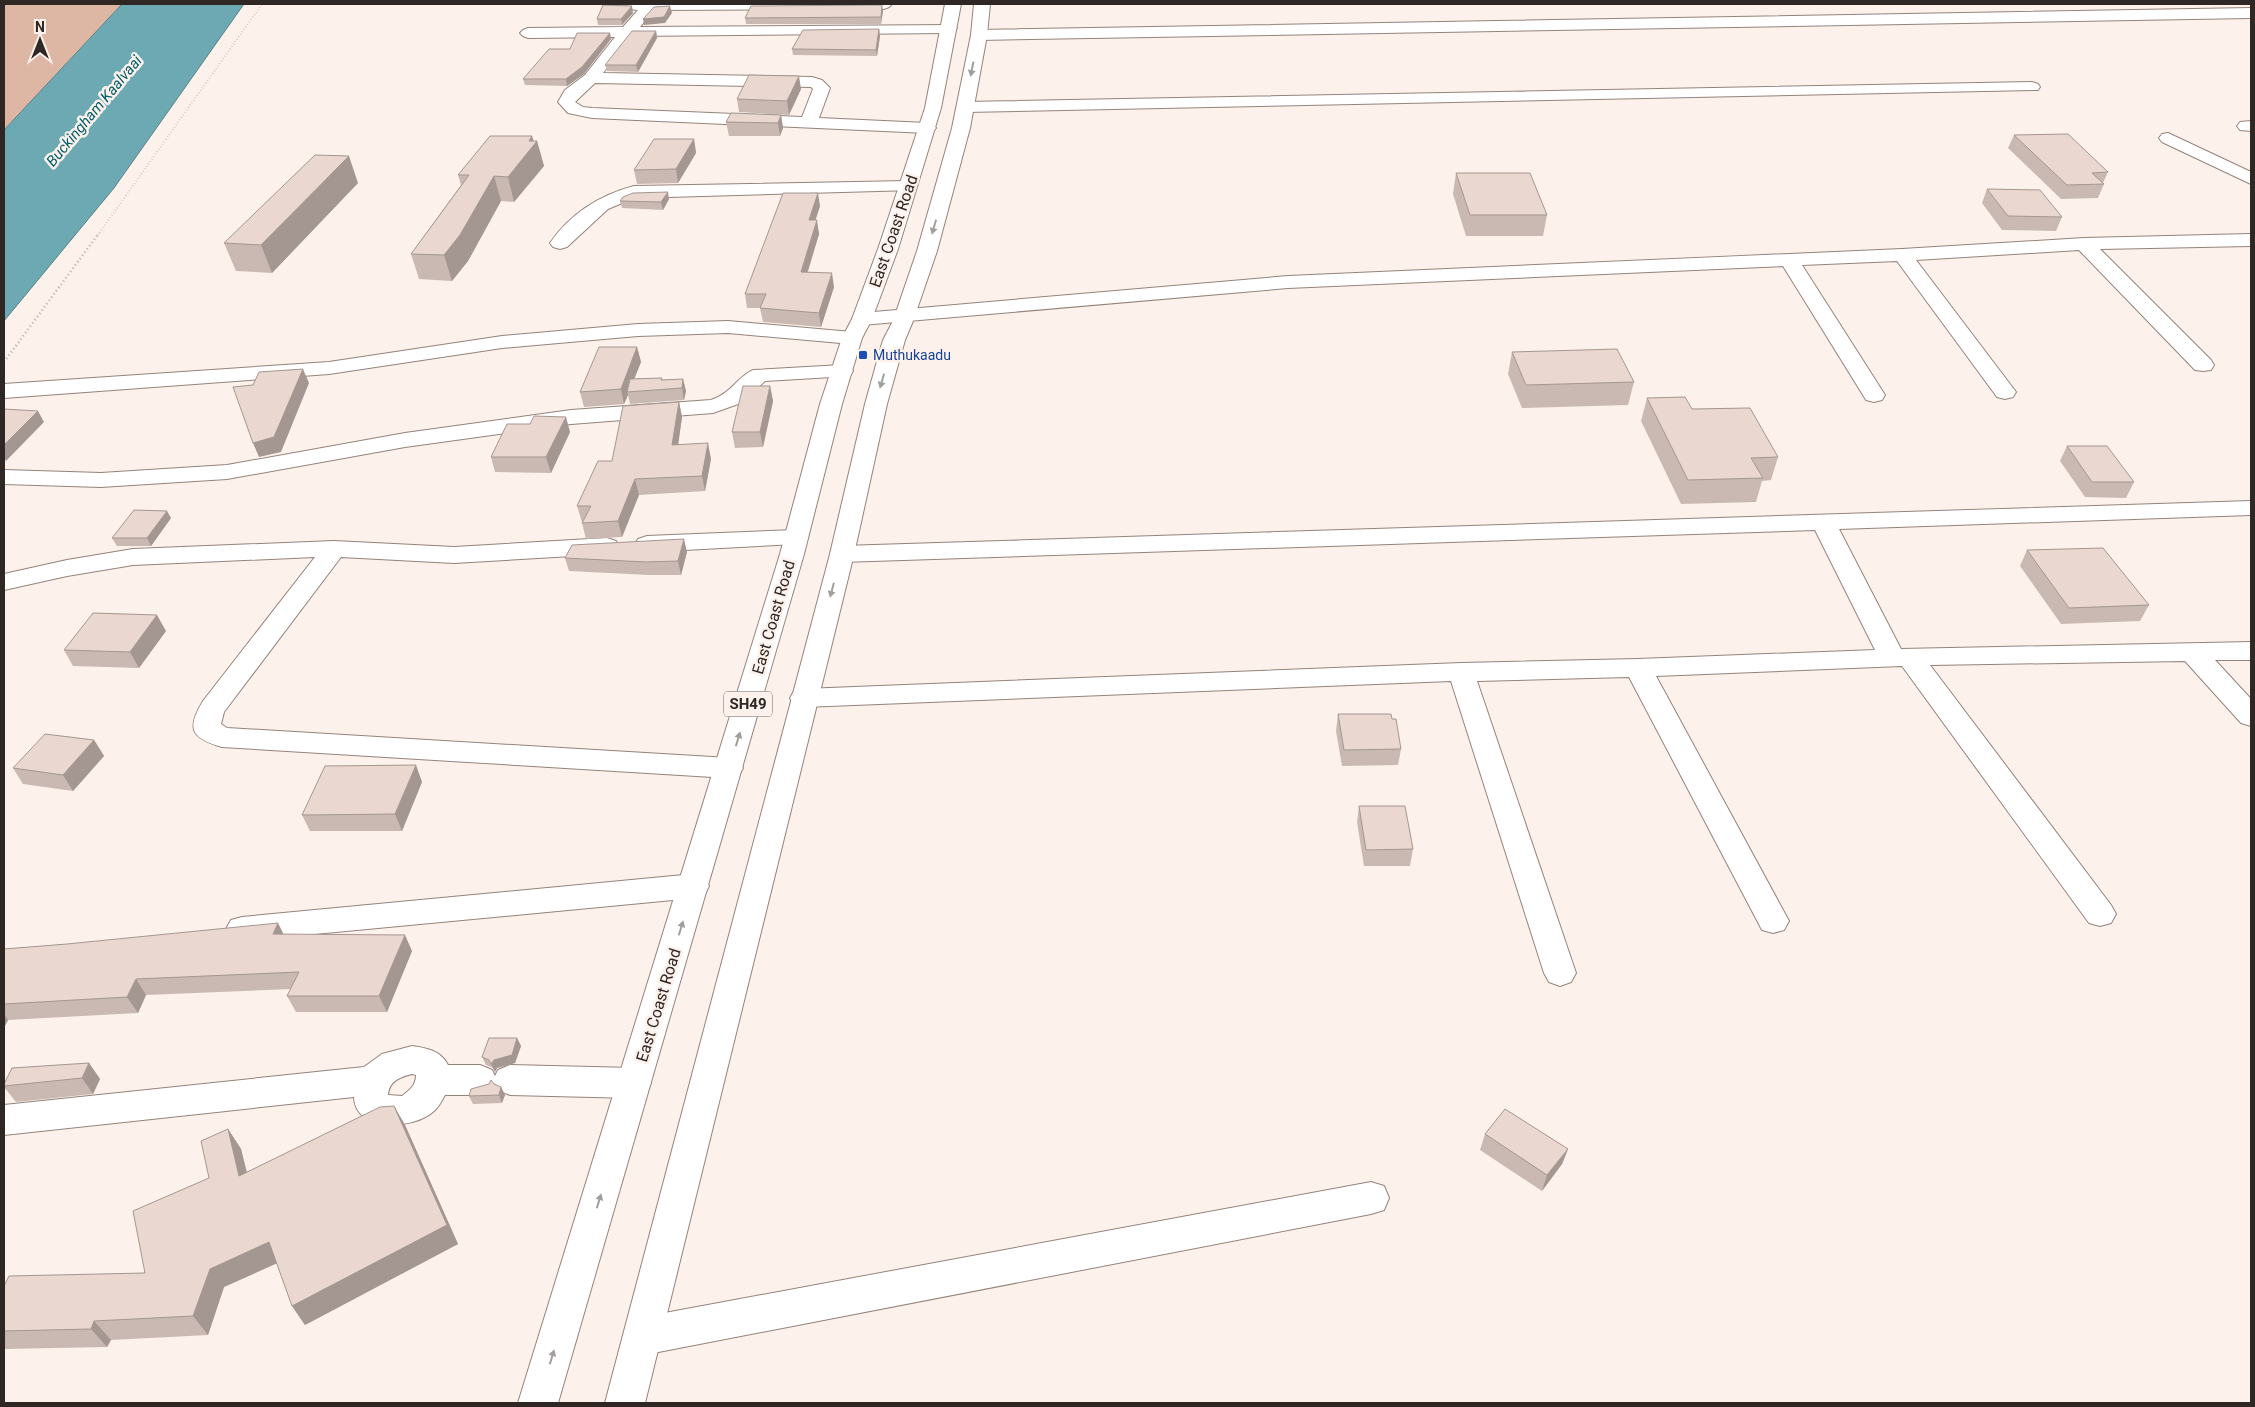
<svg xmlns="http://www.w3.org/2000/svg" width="2255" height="1407" font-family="Roboto,sans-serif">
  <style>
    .green { fill: #deb6a4 }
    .water { fill: #6ca9b3; stroke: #598288 }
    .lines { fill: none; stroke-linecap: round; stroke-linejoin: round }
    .minor-casing { stroke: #94837b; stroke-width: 2 }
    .major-casing { stroke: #94837b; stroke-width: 2 }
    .path-far1 { stroke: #b6aca8; stroke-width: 2; stroke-dasharray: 0.5 2.5; stroke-linecap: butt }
    .path { stroke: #b6aca8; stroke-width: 2.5; stroke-dasharray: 1 3; stroke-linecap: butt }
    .minor { fill: #fff; fill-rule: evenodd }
    .major { fill: #fff; fill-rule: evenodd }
    .wall { fill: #c9b9b2 }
    .shaded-wall { fill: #a49691 }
    .building { fill: #ead7cf; stroke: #a49691 }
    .oneway { fill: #a19e9c }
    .transit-dot { fill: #1a4fb4; stroke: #fdf1ec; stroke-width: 2 }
    .labels { text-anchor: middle; stroke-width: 5; stroke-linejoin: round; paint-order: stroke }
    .far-transit-label { font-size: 14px; fill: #164399; stroke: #fdf1ec; text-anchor: start }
    .far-water-label { font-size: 15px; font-style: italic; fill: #05606b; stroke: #fdf1ec }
    .shield { fill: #fdf1ec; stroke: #6c6460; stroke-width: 1 }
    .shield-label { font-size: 15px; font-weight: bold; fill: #2e2724 }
    .street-label { font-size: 16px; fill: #2e2724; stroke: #fdf1ec }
  </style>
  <rect width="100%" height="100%" fill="#fdf1ec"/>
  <path class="green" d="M4,4H122L4,130Z"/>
  <path class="water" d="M122,4H244L114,188L4,321V130Z"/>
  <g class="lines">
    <g class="minor-casing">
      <path id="minor" d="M628,4H892L889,7L884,9L654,10L640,27L954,25L957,28L954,31L949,33L632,36L603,73L812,77L822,80L830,88L819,118L927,123L933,124L936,128L933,132L927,133L592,118L568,113L558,102L565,90L585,75L615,37L528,38L523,36L520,33L523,30L528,28L623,27L638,10L629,9L626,6ZM595,83L811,87L813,89L802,117L592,108L583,107L575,102Z
        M2251,8V18L979,40L973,38L971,35L973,32L979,30Z
        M2032,82L2038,84L2040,87L2038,90L965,112L959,111L957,107L959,103L965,102Z
        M2251,121V131L2240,130L2237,126L2240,122Z
        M2168,133L2251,172V184L2162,142L2159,138L2162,134Z
        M908,181L914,182L917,186L914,190L634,198L608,209L567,247L560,249L553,247L550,243C571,213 600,195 634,186Z
        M2251,234V246L2100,249L2211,360L2214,365L2211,370L2203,371L2195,370L2079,250L1916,260L2016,392L2013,397L2005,399L1997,397L1897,261L1802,265L1885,395L1882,400L1874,402L1866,400L1863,395L1783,266L1288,288L862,325L855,323L852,319L855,315L862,313L1288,276L1902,249L2084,238Z
        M728,321L852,332L859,334L862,338L859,342L852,344L728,333L638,336L502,348L329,374L4,398V384L329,362L502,336L638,324Z
        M842,365L850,366L853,371L850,376L765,381L741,403L713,413L571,424L405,447L227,479L101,487L4,484V470L101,473L227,465L405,433L571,410L711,400C732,393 736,378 753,370Z
        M2251,501V515L1839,529L1901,649L2251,642V660H2215L2251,699V726L2241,723L2185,661L1930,665L2111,905L2116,914L2111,923L2100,926L2089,923L1902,666L1656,676L1789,921L1784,930L1773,933L1762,930L1629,677L1477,681L1576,973L1571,982L1560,986L1549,982L1544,973L1451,681L804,707L794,705L790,698L794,691L804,689L1461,663L1638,659L1875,650L1815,530L842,562L833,559L830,554L833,549L842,546Z
        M796,530L805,532L808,537L805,542L796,544L647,552L638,549L635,544L638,539L647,536Z
        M607,538L616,541L619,546L616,551L607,554L454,563L341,557L224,712L221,724L227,728L729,758L739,761L743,768L739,775L729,778L222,747C191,738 186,729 203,701L315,557L133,565L67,576L4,590V574L67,560L133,549L334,541L454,547Z
        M694,874L705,878L709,886L705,894L694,898L242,941L231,938L226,929L231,920L242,917Z
        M412,1046C427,1048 441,1051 448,1065H480L492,1070L495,1076L498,1070L510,1065L634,1068L646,1073L651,1083L646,1093L634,1098L510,1095L498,1090L495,1084L492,1090L480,1095H445C442,1100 439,1107 434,1111C414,1130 355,1133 354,1097L4,1135V1105L364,1067L382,1054ZM412,1074L416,1075C416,1085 410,1090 402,1096L388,1095C389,1081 400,1077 412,1074Z
        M1371,1182L1384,1186L1389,1198L1384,1210L1371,1214L643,1355L629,1349L624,1336L629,1323L643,1317Z"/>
    </g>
    <g class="major-casing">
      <path id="major" d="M945,4H961L941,108L898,249L872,319L862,338L842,404L804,554L558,1403H518L780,554L820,404L842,338L852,319L878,249L925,108Z
        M974,4H990L987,35L970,128L937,251L913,321L905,340L887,404L854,554L645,1403H605L830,554L865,404L883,340L893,321L917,251L952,128L971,35Z"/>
    </g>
    <path class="path-far1" d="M98,235L262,4"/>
    <path class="path" d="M4,362L99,233"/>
    <use href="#minor" class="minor"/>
    <use href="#major" class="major"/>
  </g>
  <path class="wall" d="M883,11L881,24H746L745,18Z
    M633,13L622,25H598L597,19Z
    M879,29L880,36L877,56L793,55L792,49Z
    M656,31L657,38L638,72L607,71L605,65Z
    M610,33L611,39L584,74L567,86L525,85L523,79L570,49Z
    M801,89L789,115L739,112L737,99Z
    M781,115L783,128L780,136H729L726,122Z
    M2014,135L2108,172L2103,183L2104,184L2098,198L2061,199L2008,148Z
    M532,136L534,141H537L544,166L514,202L501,201L468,261L452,281L419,279L411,254L461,185L458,175Z
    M694,139L696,153L678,183L637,184L634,170Z
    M1456,173L1547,215L1543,236H1466L1453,194Z
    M358,183L272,273L236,271L224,243Z
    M1987,189L2062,217L2056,231L2002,230L1982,203Z
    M669,199L663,210L622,208L620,201Z
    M820,206L815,220L819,234L808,272L834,287L821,327L763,322L760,308H747L745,294Z
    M637,347L641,362L634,379L662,378V380L683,379L686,391L684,400L630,404L628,395L624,404L584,407L580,392Z
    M1512,352L1634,382L1628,405L1522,408L1508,374Z
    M770,386L773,401L763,447L735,448L732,432Z
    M1647,398L1692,409L1778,457L1771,480L1762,481L1756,502L1681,504L1641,421Z
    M679,402L682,417L678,445L711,459L705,491L639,495L622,537L586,539L582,523L583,522H582L577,506L612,461Z
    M530,424L570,432L551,473L495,472L491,457Z
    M2067,446L2134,482L2126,498L2085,497L2060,461Z
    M171,518L151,546H117L112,538Z
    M2027,550L2149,605L2140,621L2061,624L2020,566Z
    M687,552L681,575H649L569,571L565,558Z
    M166,631L139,668L73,666L64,650Z
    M1338,714L1392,719L1401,749L1398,765L1342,766L1336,731Z
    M94,740L104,756L73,791L23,784L13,768Z
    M422,782L402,831H310L302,815Z
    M1359,806L1413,849L1410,866H1364L1357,822Z
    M284,934L412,951L387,1012H296L287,996L291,989L146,995L138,1013L8,1020L4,1028V949Z
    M517,1038L521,1046L515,1063L497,1068L495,1072L493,1068L486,1065L482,1057Z
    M89,1063L100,1079L93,1094L16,1102L4,1087V1084Z
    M494,1084L501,1087L505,1095L502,1103L473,1104L469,1096Z
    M394,1106L405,1125L458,1244L305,1325L292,1306L277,1263L224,1287L208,1335L111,1340L107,1347L4,1349V1286L145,1273L209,1178L228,1129L241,1149L247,1172Z
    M1485,1134L1568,1149L1562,1164L1542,1191L1480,1150Z"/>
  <path class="shaded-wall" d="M882,5L883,11L881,24V17Z
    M632,6L633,13L622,25L621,19Z
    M670,6L672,13L665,23L644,25L643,19Z
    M879,29L880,36L877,56L876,50Z
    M656,31L657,38L638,72L636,65Z
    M610,33L611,39L584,74L567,86L566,79Z
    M799,76L801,89L789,115L787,101Z
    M781,115L783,128L780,136L778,123Z
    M532,136L534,145L537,141L544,166L514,202L508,177Z
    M694,139L696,153L678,183L676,169Z
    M349,156L358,183L272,273L261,245Z
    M494,176L501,201L468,261L452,281L444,255Z
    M668,192L669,199L663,210L661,202Z
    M818,193L820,206L811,234L809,220Z
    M817,220L819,234L803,286L801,272Z
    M832,273L834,287L821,327L819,313Z
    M637,347L641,362L629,392H627L628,395L624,404L621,389Z
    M303,369L309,383L281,452L259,457L253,443Z
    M683,379L686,391L684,400L682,388Z
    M770,386L773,401L763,447L760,432Z
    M679,402L682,417L676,460L672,445Z
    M38,411L44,422L6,461L4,458V445Z
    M566,417L570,432L551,473L546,457Z
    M708,443L711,459L705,491L702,476Z
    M635,479L639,495L622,537L618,521Z
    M167,511L171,518L151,546L147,538Z
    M684,539L687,552L681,575L678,561Z
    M157,615L166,631L139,668L130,652Z
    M94,740L104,756L73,791L63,775Z
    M416,765L422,782L402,831L395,814Z
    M278,923L286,939L273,934Z
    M405,935L412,951L387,1012L379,996Z
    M136,979L146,995L138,1013L127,997Z
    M4,1014L8,1020L4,1028Z
    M517,1038L521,1046L515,1063L497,1068L495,1072L491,1064L494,1060Z
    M89,1063L100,1079L93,1094L82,1078Z
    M501,1087L505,1095L502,1103L499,1095Z
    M394,1106L405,1125L458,1244L305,1325L292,1306Z
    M228,1129L241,1149L252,1195L239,1176Z
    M1568,1149L1562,1164L1542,1191L1547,1175Z
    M269,1242L282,1261L224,1287L208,1335L193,1316L210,1269Z
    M94,1321L111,1340L107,1347L91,1329Z"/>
  <path class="building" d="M603,5L632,6L621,19H597Z
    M882,5L881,17L745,18L751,6Z
    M670,6L664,17L643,19L654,7Z
    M879,29L876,50L792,49L803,30Z
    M632,31H656L636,65H605Z
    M577,33H610L582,67L566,79H523L549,49H570Z
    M749,75L799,76L787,101L737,99Z
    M731,113L781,115L778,123L726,122Z
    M2068,134L2108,172L2092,173L2104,184L2067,185L2014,135Z
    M490,136H532L529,141H537L508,177L494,176L460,235L444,255L411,254L469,175H458Z
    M654,139H694L676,169L634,170Z
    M315,155L349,156L261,245L224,243Z
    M1456,173H1530L1547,215H1470Z
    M1987,189L2040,190L2062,217L2008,216Z
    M668,192L661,202L620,201L623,197L633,193Z
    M783,193H818L809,220H817L801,272L832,273L819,313L760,308L766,294H745Z
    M599,347H637L621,389L580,392Z
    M1617,349L1634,382L1526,385L1512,352Z
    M303,369L274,437L253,443L233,387L253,385L259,372Z
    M662,378L661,380L683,379L682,388L627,392L630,379Z
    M743,386H770L760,432H732Z
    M1685,397L1692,409L1750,408L1778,457L1751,458L1763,478L1688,480L1647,398Z
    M679,402L672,445L708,443L702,476L635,479L618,521L582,523L591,506H577L598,461H612L623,406Z
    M4,409L38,411L4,445Z
    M534,416L566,417L546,457H491L507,424H530Z
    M2067,446H2107L2134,482H2092Z
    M134,510L167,511L147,538H112Z
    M684,539L678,561L646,562L565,558L572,545Z
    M2103,548L2149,605L2069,608L2027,550Z
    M93,613L157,615L130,652L64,650Z
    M1338,714H1391L1392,719H1396L1401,749L1344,750Z
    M45,734L94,740L63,775L13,768Z
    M416,765L395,814L302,815L325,766Z
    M1359,806H1405L1413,849L1366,850Z
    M278,923L273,934L405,935L379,996H287L299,972L136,979L127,997L4,1004V949L67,944Z
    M489,1038H517L512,1055L494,1060L491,1064L489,1060L482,1057Z
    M89,1063L82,1078L4,1086V1084L12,1068Z
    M491,1080L494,1084L501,1087L499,1095L469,1096L471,1089L489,1084Z
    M394,1106L447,1225L292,1306L269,1242L210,1269L193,1316L94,1321L91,1329L4,1331V1286L9,1276L145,1273L133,1211L209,1178L201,1141L228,1129L239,1176L380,1107Z
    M1505,1109L1568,1149L1547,1175L1485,1134Z"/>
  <defs><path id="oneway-solid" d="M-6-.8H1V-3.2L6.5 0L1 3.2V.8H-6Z" transform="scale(1.25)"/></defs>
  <g class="oneway">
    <use href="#oneway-solid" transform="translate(972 69) rotate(101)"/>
    <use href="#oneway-solid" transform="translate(934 227) rotate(106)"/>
    <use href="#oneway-solid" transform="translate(882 381) rotate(106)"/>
    <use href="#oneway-solid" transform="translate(832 590) rotate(105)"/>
    <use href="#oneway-solid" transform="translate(738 739) rotate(-73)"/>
    <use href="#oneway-solid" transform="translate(681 928) rotate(-73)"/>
    <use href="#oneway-solid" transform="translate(599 1201) rotate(-73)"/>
    <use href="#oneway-solid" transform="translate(552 1357) rotate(-73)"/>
  </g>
  <rect class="transit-dot" x="858" y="350" width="10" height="10" rx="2.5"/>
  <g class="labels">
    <g class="far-transit-label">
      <text x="873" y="360">Muthukaadu</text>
    </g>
    <g class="far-water-label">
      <text transform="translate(94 111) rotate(-50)" y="5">Buckingham Kaalvaai</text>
    </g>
    <rect class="shield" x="724" y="691.5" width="48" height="25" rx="4"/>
    <g class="shield-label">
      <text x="748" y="709">SH49</text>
    </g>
    <g class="street-label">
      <text transform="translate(893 231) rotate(-71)" y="6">East Coast Road</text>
      <text transform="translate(773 617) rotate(-74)" y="6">East Coast Road</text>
      <text transform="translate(658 1005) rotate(-73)" y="6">East Coast Road</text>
    </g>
  </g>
  <rect width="2255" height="1407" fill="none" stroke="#2e2724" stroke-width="10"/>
  <g transform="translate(40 40)" stroke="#fdf1ec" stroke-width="4" paint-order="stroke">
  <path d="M0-4L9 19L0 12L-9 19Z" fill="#2e2724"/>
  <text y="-8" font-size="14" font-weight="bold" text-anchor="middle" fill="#2e2724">N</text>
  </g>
</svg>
